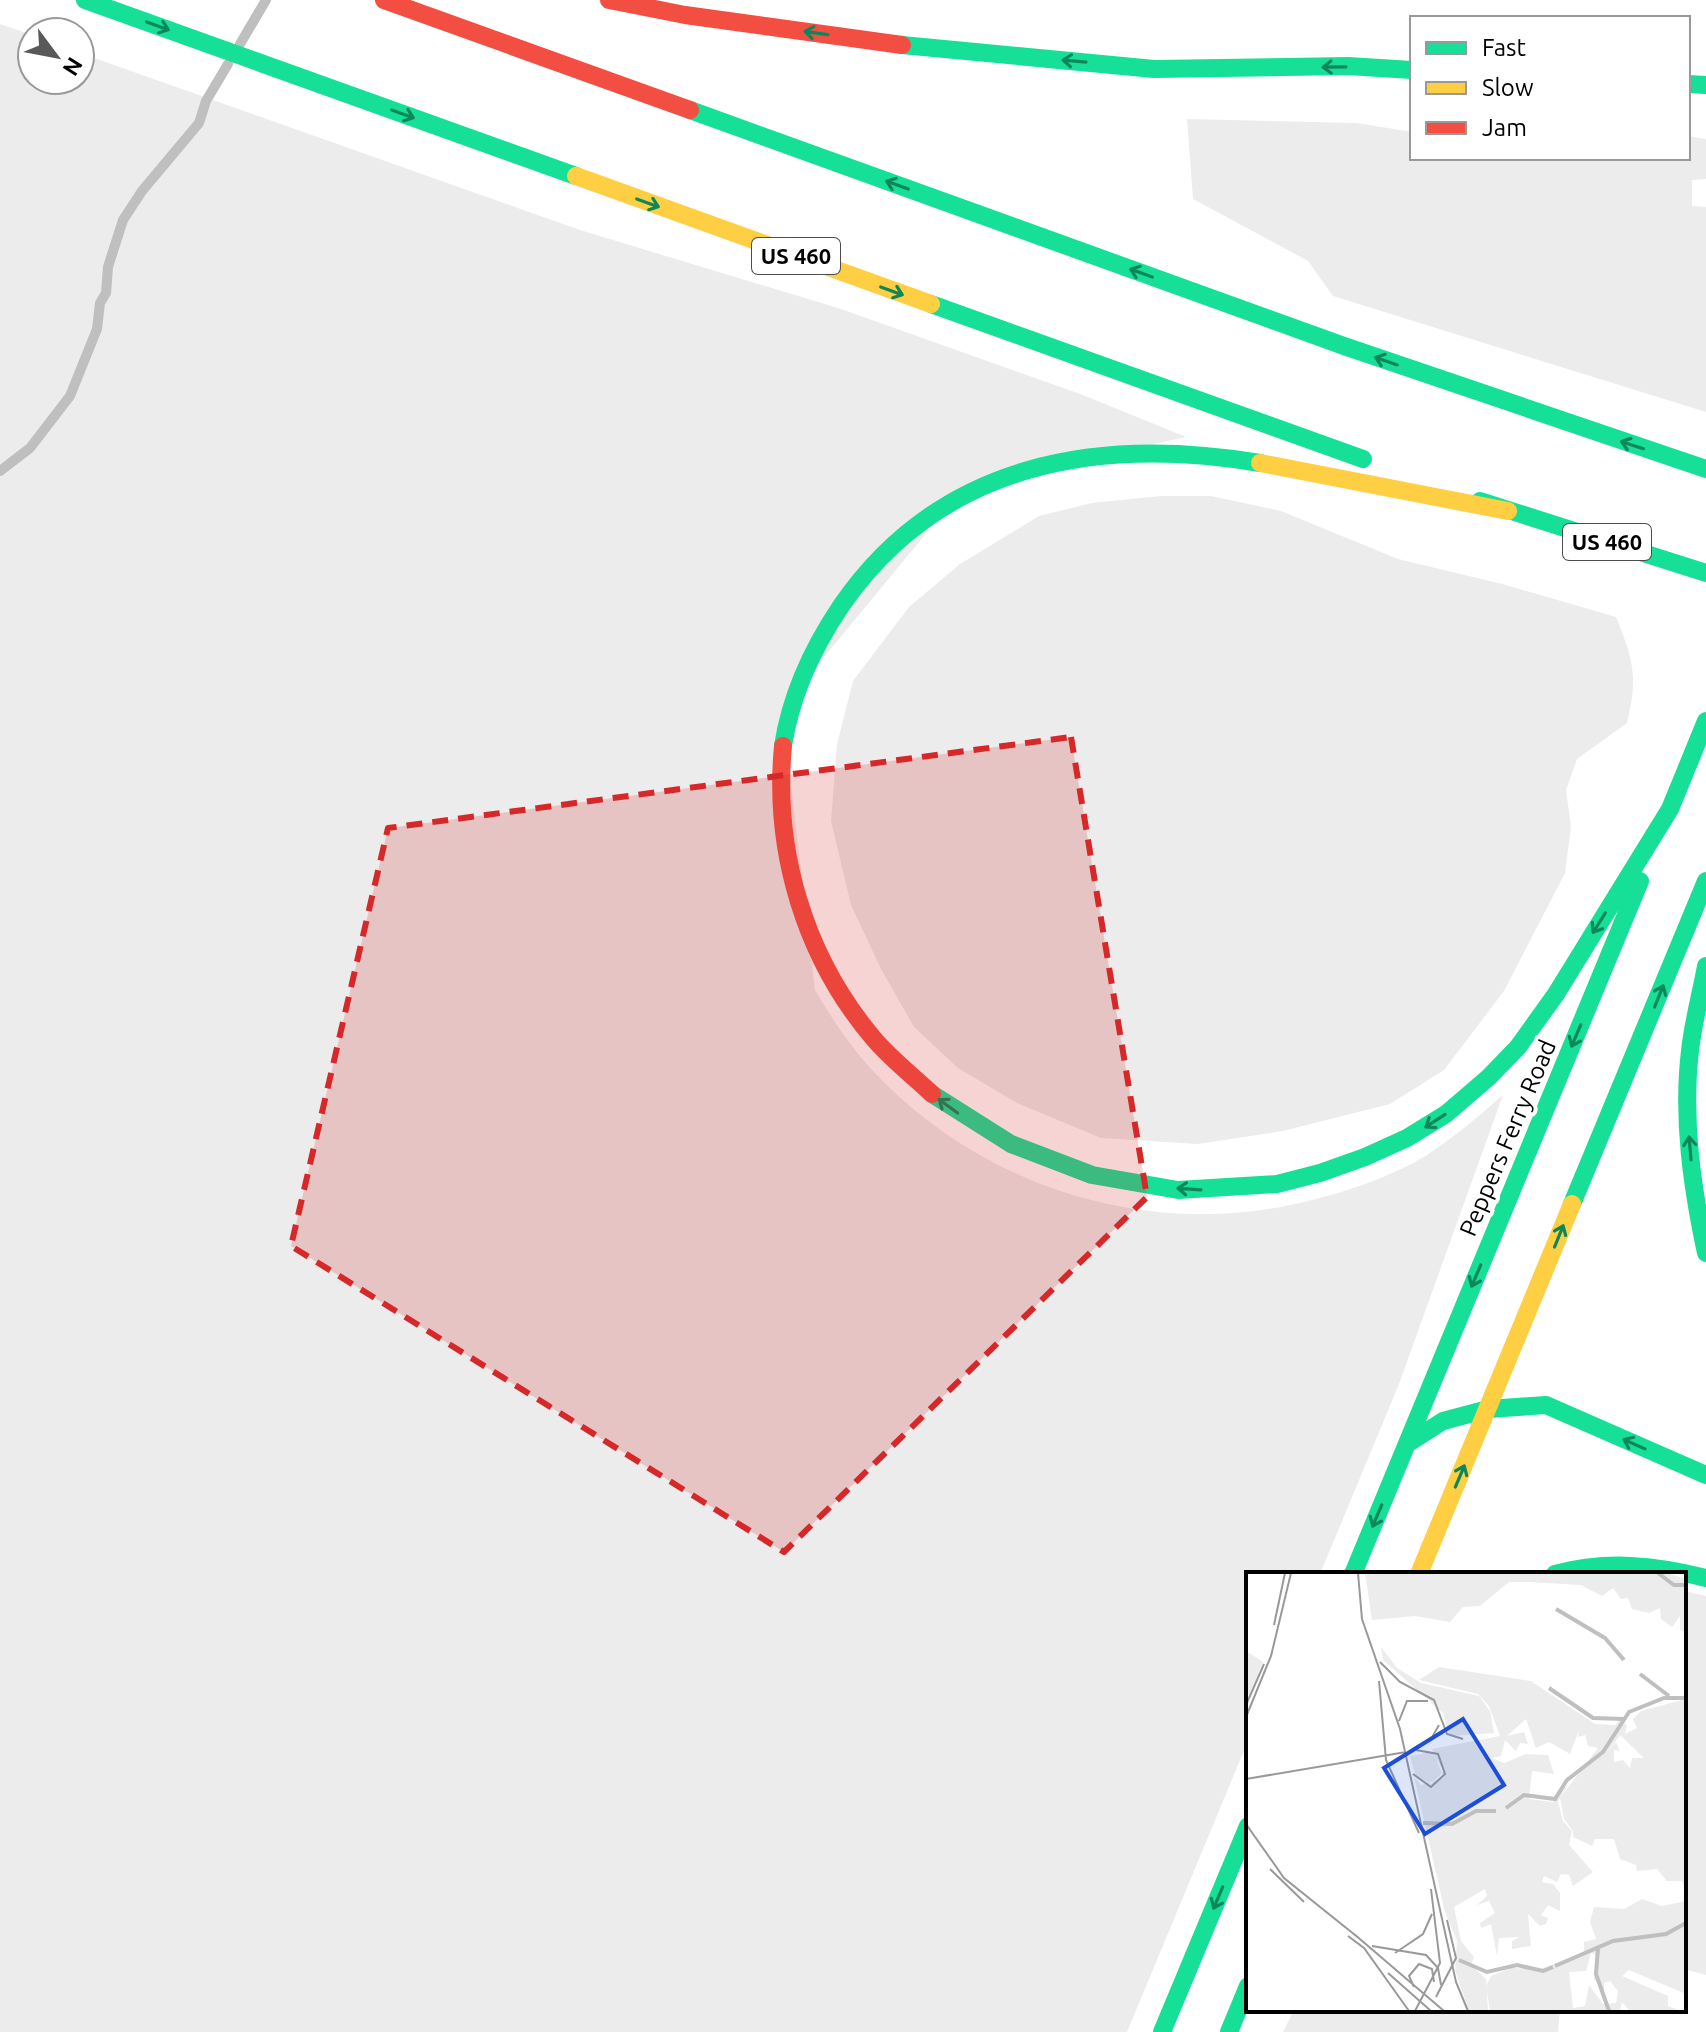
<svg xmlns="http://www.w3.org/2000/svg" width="1706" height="2032" font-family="Ubuntu,sans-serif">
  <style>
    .green { fill: #ececec }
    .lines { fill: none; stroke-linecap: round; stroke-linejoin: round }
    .stream { stroke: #bfbfbf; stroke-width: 10 }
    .fast { stroke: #16e098; stroke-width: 18 }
    .slow { stroke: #ffcf43; stroke-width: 18 }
    .jam { stroke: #f24e42; stroke-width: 18 }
    .oneway { stroke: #0d865b }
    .marked { fill: #d62828; fill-opacity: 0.2; stroke: #d62828; stroke-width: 6; stroke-dasharray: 16 10; stroke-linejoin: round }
    .labels { text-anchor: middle; stroke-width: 8; stroke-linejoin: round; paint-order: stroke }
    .shield { fill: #fff; stroke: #4c4c4c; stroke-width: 2 }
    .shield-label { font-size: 22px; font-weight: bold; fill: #000 }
    .street-label { font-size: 24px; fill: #000; stroke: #fff }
    .inset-river { fill: none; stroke: #bfbfbf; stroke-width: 4 }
    .inset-road { fill: none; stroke: #999; stroke-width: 2 }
    .view { fill: #1d4ed8; fill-opacity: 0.15; stroke: #1d4ed8; stroke-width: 4 }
    .inset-edge { fill: none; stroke: #000; stroke-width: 4 }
  </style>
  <rect width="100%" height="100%" fill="#fff"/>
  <path class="green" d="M0,24L32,35V80H80V53L580,230L841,309L1083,395L1186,437L966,485L782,708L815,990C832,1019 852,1049 875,1073C986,1190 1153,1240 1308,1201C1349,1191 1391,1177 1427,1155C1454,1137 1479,1116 1503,1095L1399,1384L1320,1574H1248V1741L1127,2032H0Z
    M1187,119L1357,123L1412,132V158H1688V136L1706,139V179L1692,180V206L1706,207V412L1333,296L1308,261L1193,199Z
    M1161,496H1211L1281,511L1398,559L1502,584L1616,617C1634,661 1638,677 1627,723L1577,759L1566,790L1571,827L1565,873L1504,991L1444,1070L1390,1104L1283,1131L1198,1144L1101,1138L1017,1103L958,1068L914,1027L881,969L851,905L831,821L837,744L853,681L909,607L960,564L1039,516L1092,503Z
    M1684,1591L1706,1596V1975L1684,1969Z
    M1294,2010H1560L1558,2032H1283Z"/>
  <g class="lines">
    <path class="stream" d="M240,44L266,0
      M0,471L30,448L70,396L97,329L100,303L106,293L108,267L123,220L142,191L199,123L206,101L228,64"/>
    <path class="fast" d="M85,0L576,176
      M902,45L1154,69L1348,66L1412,70
      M1688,84L1706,85
      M690,110L1344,346L1706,469
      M931,304L1363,459
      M1480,501L1706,573
      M783,746C791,694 812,649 841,606C940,462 1098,436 1260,463
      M1670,809L1706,721
      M1706,966C1701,994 1693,1022 1690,1051C1682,1118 1692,1187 1706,1253
      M932,1094L1011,1144L1092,1175L1178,1190L1277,1184L1320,1173L1365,1157L1407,1138L1446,1114L1489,1077L1518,1047L1556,994L1670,809
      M1572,1204L1706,881
      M1407,1444L1443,1421L1488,1409L1546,1405L1706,1475
      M1353,1574L1640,881
      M1555,1574C1606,1560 1655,1565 1706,1578
      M1162,2032L1248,1826
      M1229,2032L1248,1986"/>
    <path class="slow" d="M576,176L931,304
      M1260,463L1508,511
      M1419,1574L1572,1204"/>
    <path class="jam" d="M384,0L690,110
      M609,0L685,15L902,45
      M783,746C773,851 805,958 874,1039C891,1059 913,1076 932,1094"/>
  </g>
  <defs><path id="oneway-shaft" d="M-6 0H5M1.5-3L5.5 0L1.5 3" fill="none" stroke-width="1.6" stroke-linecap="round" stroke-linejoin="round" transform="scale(2)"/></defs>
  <g class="oneway">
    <use href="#oneway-shaft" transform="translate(158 26) rotate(20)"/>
    <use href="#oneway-shaft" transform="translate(816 33) rotate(-172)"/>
    <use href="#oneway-shaft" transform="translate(1074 61) rotate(-175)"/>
    <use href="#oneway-shaft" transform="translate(1334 67) rotate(179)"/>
    <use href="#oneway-shaft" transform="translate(403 114) rotate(20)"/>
    <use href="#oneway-shaft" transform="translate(897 185) rotate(-160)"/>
    <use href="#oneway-shaft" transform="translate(648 203) rotate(20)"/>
    <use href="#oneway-shaft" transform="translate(1141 273) rotate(-160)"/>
    <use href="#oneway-shaft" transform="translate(892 291) rotate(20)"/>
    <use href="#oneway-shaft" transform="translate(1386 361) rotate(-161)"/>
    <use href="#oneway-shaft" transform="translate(1632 445) rotate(-162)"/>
    <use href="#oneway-shaft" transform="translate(1599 923) rotate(122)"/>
    <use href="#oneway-shaft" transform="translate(1659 996) rotate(-68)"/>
    <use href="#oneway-shaft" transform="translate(1576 1036) rotate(113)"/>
    <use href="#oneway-shaft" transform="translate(948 1106) rotate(-144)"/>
    <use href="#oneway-shaft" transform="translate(1435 1121) rotate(147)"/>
    <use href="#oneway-shaft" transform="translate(1690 1148) rotate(-95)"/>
    <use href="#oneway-shaft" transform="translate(1189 1189) rotate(-176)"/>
    <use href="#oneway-shaft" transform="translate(1559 1236) rotate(-68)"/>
    <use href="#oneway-shaft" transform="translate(1476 1276) rotate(113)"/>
    <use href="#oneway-shaft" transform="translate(1634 1444) rotate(-156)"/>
    <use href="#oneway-shaft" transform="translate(1460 1476) rotate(-67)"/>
    <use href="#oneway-shaft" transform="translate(1377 1516) rotate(113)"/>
    <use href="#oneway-shaft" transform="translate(1218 1898) rotate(113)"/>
  </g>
  <path class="marked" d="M1071,737L1147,1197L784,1552L291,1246L388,828Z"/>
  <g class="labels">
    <g class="shield">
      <rect x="752" y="238" width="88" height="36" rx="6"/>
      <rect x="1563" y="524" width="88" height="36" rx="6"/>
    </g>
    <g class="shield-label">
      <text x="796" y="264">US 460</text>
      <text x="1607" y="550">US 460</text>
    </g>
    <g class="street-label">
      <text transform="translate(1508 1138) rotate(-67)" y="8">Peppers Ferry Road</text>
    </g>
  </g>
  <g transform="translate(1246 1572)">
    <rect width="440" height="440" fill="#fff"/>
    <path d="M119,1H420L440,7V60L434,58V44L426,55L415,47L414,36L403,41L386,37L382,26L375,27L367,16L356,24L335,13L283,10H263L234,34L217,35L204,50L169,44L126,48ZM135,75L151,96L175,111L233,124L244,139L248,161L204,164L197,141L137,88ZM0,79L17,90L3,123L0,121ZM193,95L285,109L349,152L370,153L374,146L381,154L379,162L391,156L387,147L395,139L440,127V320L436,309H421L411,297L391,299L390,293L374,287L368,267H349L346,274L327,265V259L318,247L314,226L352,176L342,174L339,163L332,165L333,158L324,182L303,170L290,176L280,147L261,164L278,160L282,172L274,171L270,179L259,168L255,184L246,186L258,191L280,182L302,183L308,202L286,199L283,227L307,230L324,210L312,229L317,249L326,259L323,273L347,300L327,314L323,303L315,302L311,310L298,304L296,310L307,312L314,321V339L302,333L295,343L302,346L300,352L294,354L282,342L285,374L266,377V369L273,365L253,366L251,384L245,352L235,356L234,351L249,341L243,329L231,333L241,324L239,317L208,335L215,369L228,385L225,393L240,407L242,439H223L209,398L211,369L199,340L168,205L175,213L198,206L186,177L254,164L243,134L232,122L173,108ZM374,163L398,186H386L384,196L377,188L368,190V178L374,179L370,170L360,183ZM186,180L198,199L185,212L169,203L164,184ZM396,327L416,334L440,329V422L383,398L376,404L422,424V434L435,439H384L376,430L374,439H244L240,414L245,404L265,396L295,397L338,380V370L350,367L344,350L348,335L378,337ZM345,381L349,382L348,407L358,419V411L364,409L372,419L370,431L357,432L343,413L339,434L327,436L323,400L340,399Z" fill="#ececec" fill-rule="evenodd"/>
    <path class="inset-river" d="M412,1L428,13H440M310,37L359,66L378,88M394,102L423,124M303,116L347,146L378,147M260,236L278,223L309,227L321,208L357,180L383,140L418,126H439M177,251L206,252L230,239H250M352,377L350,402L363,439M213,388L241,400L271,393L297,399L307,395M309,394L367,369L420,362L440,351"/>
    <path class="inset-road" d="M112,1L116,47L154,157L210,410L222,439M28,53L39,1M134,90L154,110L188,128L201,162L217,167M133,109L140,188L173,261M0,133L18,92M0,145L25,84L45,1M153,149L161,129H182M170,175L185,167L193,153M167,202L185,215L199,202L192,182L170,178M0,207L160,180M0,252L38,306L109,363M24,297L58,330M108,362L198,439M102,364L118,376L163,439M126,374L180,383L192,396L195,413M149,381L177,362L186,342M142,401L185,439M168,415L163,404L173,392L186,397L188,410M190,425L210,386L201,348M169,439L194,391L185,317"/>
    <path class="view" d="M217,147L258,213L179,262L138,196Z"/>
    <rect width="440" height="440" class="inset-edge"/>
  </g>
  <rect x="1410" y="16" width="280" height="144" fill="#ffffff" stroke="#999999" stroke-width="2"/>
  <rect x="1426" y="42" width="40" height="12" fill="#16e098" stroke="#999999" stroke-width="2"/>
  <text x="1482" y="56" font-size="24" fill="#000000">Fast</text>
  <rect x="1426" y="82" width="40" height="12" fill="#ffcf43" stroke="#999999" stroke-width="2"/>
  <text x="1482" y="96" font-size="24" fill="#000000">Slow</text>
  <rect x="1426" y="122" width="40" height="12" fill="#f24e42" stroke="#999999" stroke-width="2"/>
  <text x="1482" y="136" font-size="24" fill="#000000">Jam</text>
  <g transform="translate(56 56) rotate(122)"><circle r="38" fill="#ffffff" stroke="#999999" stroke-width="2"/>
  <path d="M0-6L14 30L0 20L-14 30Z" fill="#595959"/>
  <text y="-12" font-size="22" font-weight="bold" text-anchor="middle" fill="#000000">N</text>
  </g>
</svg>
